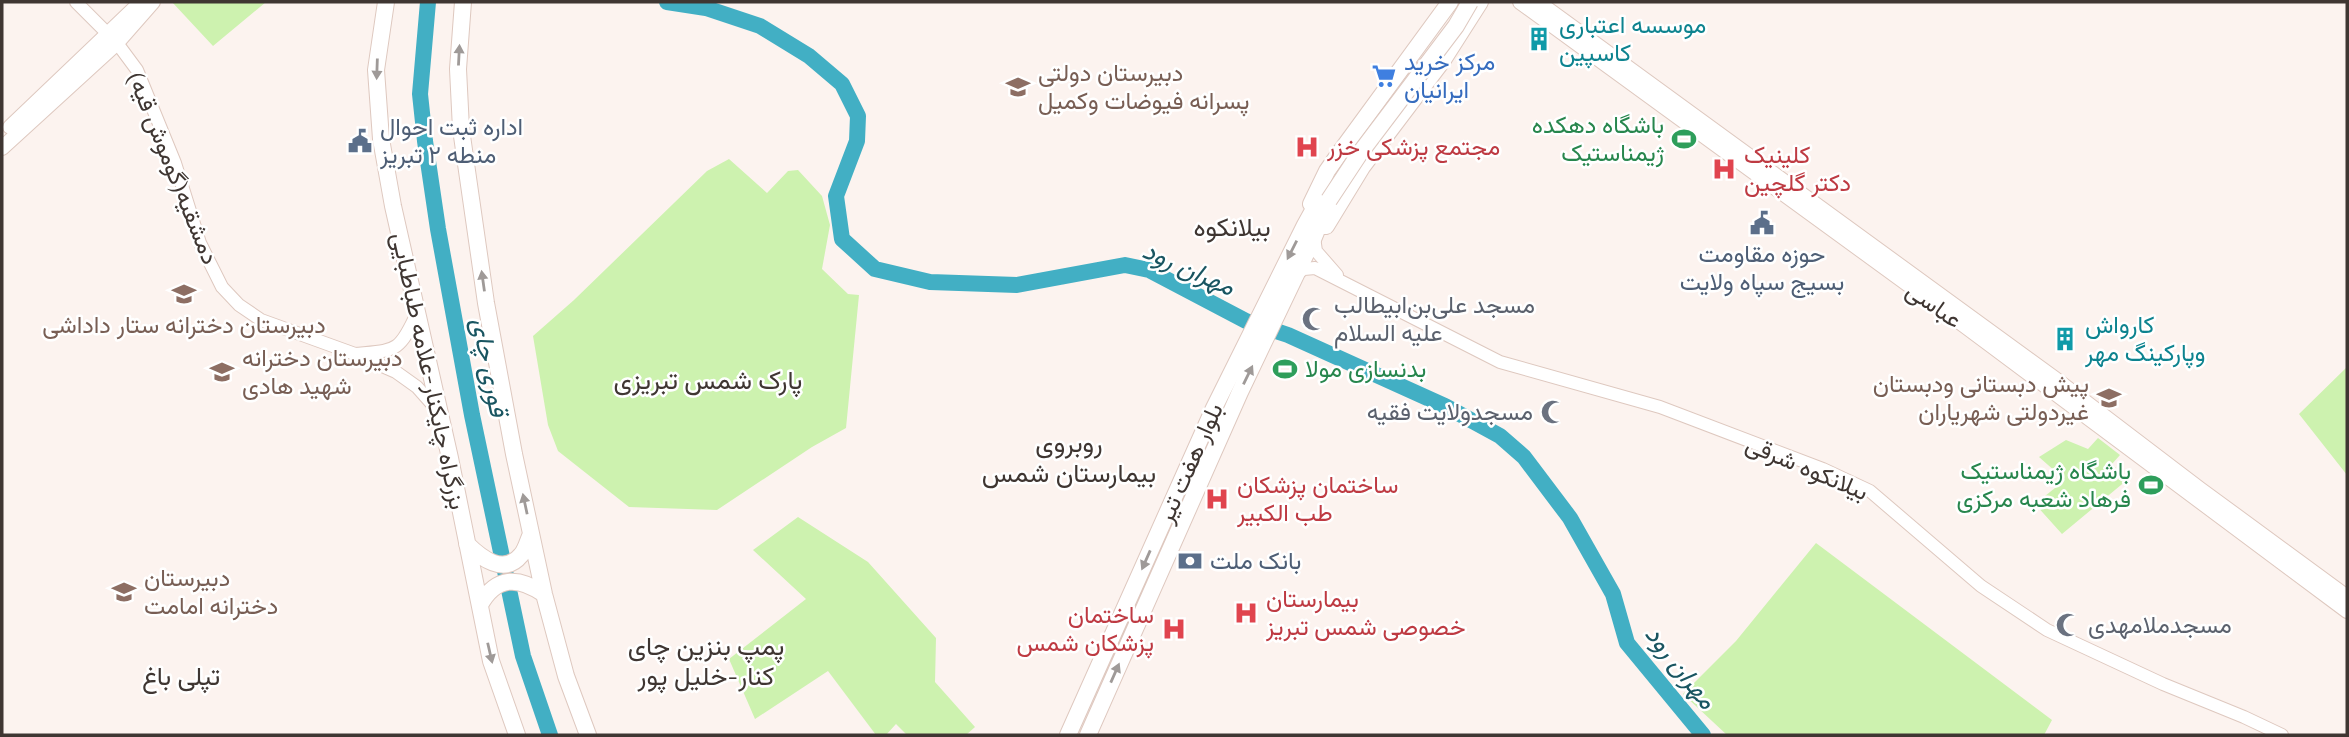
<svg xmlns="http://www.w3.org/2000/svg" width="2349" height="737" font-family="'PT Serif',Vazirmatn,serif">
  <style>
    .green { fill: #cdf2af }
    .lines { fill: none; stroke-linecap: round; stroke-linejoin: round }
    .river { stroke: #42afc4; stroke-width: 16 }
    .secondary-casing { stroke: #dec8bf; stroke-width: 14 }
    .primary-casing { stroke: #dec8bf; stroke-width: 16 }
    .trunk-casing { stroke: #dec8bf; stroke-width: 18 }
    .secondary { stroke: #fff; stroke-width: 12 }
    .primary { stroke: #fff; stroke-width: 14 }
    .trunk { stroke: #fff; stroke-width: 16 }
    .trunk-bridge-casing { stroke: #dec8bf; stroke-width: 18; stroke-linecap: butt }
    .trunk-bridge { stroke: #fff; stroke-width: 16 }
    .oneway { fill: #9f9a98 }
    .labels { text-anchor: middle; stroke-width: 5; stroke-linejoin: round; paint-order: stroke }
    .culture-label { font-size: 24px; fill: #0d838f; stroke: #fff; text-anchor: start }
    .shop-label { font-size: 24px; fill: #366cbe; stroke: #fff; text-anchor: start }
    .education-label { font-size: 24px; fill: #785e54; stroke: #fff; text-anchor: start }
    .leisure-label { font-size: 24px; fill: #27864d; stroke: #fff; text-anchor: end }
    .service-label { font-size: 24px; fill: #4e5e75; stroke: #fff; text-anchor: start }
    .health-label { font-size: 24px; fill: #be3a42; stroke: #fff; text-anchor: start }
    .street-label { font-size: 24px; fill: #3f3632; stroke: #fff }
    .worship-label { font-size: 24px; fill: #5b616d; stroke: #fff; text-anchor: start }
    .neighbourhood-label { font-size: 26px; fill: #3f3632; stroke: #fff }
    .water-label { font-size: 26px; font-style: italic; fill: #195561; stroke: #fff }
  </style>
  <rect width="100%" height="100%" fill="#fcf3ef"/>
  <path class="green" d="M172,2H266L213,46Z
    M729,159L767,193L788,171L798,170L822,196L830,225L822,269L848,294L859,295L846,428L812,447L717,510L629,507L558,451L548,425L533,336L574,300L707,171Z
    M2347,367V475L2299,414Z
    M2098,438L2120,455L2112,464L2127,480L2062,534L2035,504L2065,480L2039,457L2066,440L2088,449Z
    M798,517L868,562L936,638L935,682L975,727L966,735H907L896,724L886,735H876L828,671L755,719L729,659L806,599L753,550Z
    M1816,543L2052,720L2044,735H1727L1683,694L1736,641Z"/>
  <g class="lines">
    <path class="river" d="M428,2L420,94L425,141L438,229L472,415L523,656L550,735
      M667,2L706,8L760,26L809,56L842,84L858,116L857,141L836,196L842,239L875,269L930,282L1017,285L1125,265L1149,270L1246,321L1288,335L1445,406L1500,436L1524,457L1570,518L1613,594L1627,643L1703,735"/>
    <g class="secondary-casing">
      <path id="secondary" d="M76,2L117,43L137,70L175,163L200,243L222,287L239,305L261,320L355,354
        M1314,237L1316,251L1337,275
        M1296,274L1304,269L1315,268L1500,362L1660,407L1823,469L1870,491L1981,586L2047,630L2163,684L2244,717L2282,735
        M417,313C399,353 396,350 355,354L396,372L417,387L440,413"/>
    </g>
    <g class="primary-casing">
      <path id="primary" d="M1520,2L1965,326L2347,611
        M1538,2L2054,378L2200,489L2347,597
        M10,127L141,2
        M2,148L117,43L153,2"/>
    </g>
    <g class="trunk-casing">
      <path id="trunk" d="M386,2L376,70L381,139L393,206L450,458L491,661L517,735
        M463,2L458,69L461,129L486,303L514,454L544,594L566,676L588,735
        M1311,204L1327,171L1341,151L1450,2
        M1326,226L1362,167L1443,60L1480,2
        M467,544C481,558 504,576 521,555C526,550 528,540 531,534
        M480,605C496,576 518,576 544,594
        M1068,735L1214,408L1305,225L1321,196
        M1088,735L1240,392L1314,237L1327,205"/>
    </g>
    <use href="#secondary" class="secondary"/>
    <use href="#primary" class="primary"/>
    <use href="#trunk" class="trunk"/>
    <g class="trunk-bridge-casing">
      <path id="trunk-bridge" d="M1329,200L1360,153L1456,26L1470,2"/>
    </g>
    <use href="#trunk-bridge" class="trunk-bridge"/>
  </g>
  <defs><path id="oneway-solid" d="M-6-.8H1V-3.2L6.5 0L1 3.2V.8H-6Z" transform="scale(1.75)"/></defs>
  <g class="oneway">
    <use href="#oneway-solid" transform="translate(459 55) rotate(-87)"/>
    <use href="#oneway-solid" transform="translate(377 69) rotate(92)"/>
    <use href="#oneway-solid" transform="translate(1292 250) rotate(117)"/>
    <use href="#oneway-solid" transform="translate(483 281) rotate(-98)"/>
    <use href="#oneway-solid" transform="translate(1248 375) rotate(-64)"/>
    <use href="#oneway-solid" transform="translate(525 504) rotate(-102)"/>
    <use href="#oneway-solid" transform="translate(1146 560) rotate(114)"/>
    <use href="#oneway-solid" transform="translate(490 653) rotate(77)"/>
    <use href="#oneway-solid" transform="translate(1115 673) rotate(-66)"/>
  </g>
  <defs>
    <g id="building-bare" transform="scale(1.89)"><path d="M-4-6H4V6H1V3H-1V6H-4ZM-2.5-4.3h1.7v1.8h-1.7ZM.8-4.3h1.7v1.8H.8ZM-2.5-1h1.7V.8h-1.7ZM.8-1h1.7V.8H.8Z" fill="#0f9aa8" stroke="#fff" stroke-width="2.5" paint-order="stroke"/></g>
    <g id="supermarket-bare" transform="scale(1.89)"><path d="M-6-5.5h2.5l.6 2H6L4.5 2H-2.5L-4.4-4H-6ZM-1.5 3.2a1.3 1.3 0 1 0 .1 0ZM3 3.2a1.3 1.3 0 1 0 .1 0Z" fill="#3f7fe0" stroke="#fff" stroke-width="2.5" paint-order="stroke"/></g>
    <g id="school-bare" transform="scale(1.89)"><path d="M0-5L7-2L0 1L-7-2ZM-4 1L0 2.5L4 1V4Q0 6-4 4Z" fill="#8d6e63" stroke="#fff" stroke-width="2.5" paint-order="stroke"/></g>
    <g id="stadium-bare" transform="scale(1.89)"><path d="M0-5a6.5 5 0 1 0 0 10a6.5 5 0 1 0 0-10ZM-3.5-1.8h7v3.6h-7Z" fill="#2e9e5b" stroke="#fff" stroke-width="2.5" paint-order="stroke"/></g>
    <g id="civic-bare" transform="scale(1.89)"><path d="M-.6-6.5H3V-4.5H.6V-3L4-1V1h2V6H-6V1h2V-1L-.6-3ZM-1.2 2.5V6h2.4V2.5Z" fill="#5c6f8a" stroke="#fff" stroke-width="2.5" paint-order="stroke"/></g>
    <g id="hospital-bare" transform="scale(1.89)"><path d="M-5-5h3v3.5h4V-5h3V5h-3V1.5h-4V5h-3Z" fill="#e0444e" stroke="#fff" stroke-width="2.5" paint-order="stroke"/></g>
    <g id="mosque-bare" transform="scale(1.89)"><path d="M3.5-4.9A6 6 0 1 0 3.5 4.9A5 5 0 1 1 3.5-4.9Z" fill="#6b7280" stroke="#fff" stroke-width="2.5" paint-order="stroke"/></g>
    <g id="bank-bare" transform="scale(1.89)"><path d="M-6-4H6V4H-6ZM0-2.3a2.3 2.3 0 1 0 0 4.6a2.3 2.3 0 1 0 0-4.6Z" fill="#5c6f8a" stroke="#fff" stroke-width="2.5" paint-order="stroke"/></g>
  </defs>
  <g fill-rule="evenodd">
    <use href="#building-bare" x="1539" y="39"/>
    <use href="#supermarket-bare" x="1384" y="76"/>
    <use href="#school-bare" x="1018" y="87"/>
    <use href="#stadium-bare" x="1684" y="139"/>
    <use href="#civic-bare" x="360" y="141"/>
    <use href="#hospital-bare" x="1307" y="147"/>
    <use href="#hospital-bare" x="1724" y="169"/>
    <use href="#civic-bare" x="1762" y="223"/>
    <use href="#school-bare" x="184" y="294"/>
    <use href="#mosque-bare" x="1314" y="319"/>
    <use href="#building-bare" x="2065" y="339"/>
    <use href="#stadium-bare" x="1285" y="369"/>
    <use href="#school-bare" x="222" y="372"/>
    <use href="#school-bare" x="2109" y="398"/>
    <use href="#mosque-bare" x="1553" y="412"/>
    <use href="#stadium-bare" x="2151" y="485"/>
    <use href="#hospital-bare" x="1217" y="499"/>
    <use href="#bank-bare" x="1190" y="561"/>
    <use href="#school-bare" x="124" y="592"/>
    <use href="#hospital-bare" x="1246" y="613"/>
    <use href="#mosque-bare" x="2068" y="625"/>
    <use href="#hospital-bare" x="1174" y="629"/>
  </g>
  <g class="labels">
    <g class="culture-label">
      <text x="1559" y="33">موسسه اعتباری<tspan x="1559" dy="28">کاسپین</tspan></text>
      <text x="2085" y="333">کارواش<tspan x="2085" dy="28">وپارکینگ مهر</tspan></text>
    </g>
    <g class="shop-label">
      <text x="1404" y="70">مرکز خرید<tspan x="1404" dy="28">ایرانیان</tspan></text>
    </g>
    <g class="education-label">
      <text x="1038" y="81">دبیرستان دولتی<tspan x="1038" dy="28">پسرانه فیوضات وکمیل</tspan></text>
      <text x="184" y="333" text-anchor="middle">دبیرستان دخترانه ستار داداشی</text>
      <text x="242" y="366">دبیرستان دخترانه<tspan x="242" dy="28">شهید هادی</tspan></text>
      <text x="2089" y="392" text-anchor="end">پیش دبستانی ودبستان<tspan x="2089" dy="28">غیردولتی شهریاران</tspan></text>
      <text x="144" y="586">دبیرستان<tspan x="144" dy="28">دخترانه امامت</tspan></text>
    </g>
    <g class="leisure-label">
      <text x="1664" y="133">باشگاه دهکده<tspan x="1664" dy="28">ژیمناستیک</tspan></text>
      <text x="1305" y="377" text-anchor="start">بدنسازی مولا</text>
      <text x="2131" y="479">باشگاه ژیمناستیک<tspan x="2131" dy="28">فرهاد شعبه مرکزی</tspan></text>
    </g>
    <g class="service-label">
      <text x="380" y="135">اداره ثبت احوال<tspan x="380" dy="28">منطه ۲ تبریز</tspan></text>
      <text x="1762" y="262" text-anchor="middle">حوزه مقاومت<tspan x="1762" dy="28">بسیج سپاه ولایت</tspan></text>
      <text x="1210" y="569">بانک ملت</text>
    </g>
    <g class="health-label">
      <text x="1327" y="155">مجتمع پزشکی خزر</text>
      <text x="1744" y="163">کلینیک<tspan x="1744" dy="28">دکتر گلچین</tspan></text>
      <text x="1237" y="493">ساختمان پزشکان<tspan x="1237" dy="28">طب الکبیر</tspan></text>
      <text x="1266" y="607">بیمارستان<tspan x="1266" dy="28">خصوصی شمس تبریز</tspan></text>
      <text x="1154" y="623" text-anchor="end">ساختمان<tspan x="1154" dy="28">پزشکان شمس</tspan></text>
    </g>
    <g class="street-label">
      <text transform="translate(173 168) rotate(68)" y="8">دمشقیه(گوموش قیه)</text>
      <text transform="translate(1934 305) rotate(35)" y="8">عباسى</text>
      <text transform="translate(429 371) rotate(78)" y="8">بزرگراه چایکنار-علامه طباطبایی</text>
      <text transform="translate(1190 463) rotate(-66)" y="8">بلوار هفت تیر</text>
      <text transform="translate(1807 468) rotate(23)" y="8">بیلانکوه شرقی</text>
    </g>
    <g class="worship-label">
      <text x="1334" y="313">مسجد علی‌بن‌ابیطالب<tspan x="1334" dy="28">علیه السلام</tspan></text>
      <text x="1533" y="420" text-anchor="end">مسجدولایت فقیه</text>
      <text x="2088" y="633">مسجدملامهدی</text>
    </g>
    <g class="neighbourhood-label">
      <text x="1232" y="236">بیلانکوه</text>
      <text x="708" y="389">پارک شمس تبریزی</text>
      <text x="1069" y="452">روبروی<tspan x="1069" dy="30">بیمارستان شمس</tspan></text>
      <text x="706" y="655">پمپ بنزین چای<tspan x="706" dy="30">کنار-خلیل پور</tspan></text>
      <text x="181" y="685">تپلی باغ</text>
    </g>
    <g class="water-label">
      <text transform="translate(1189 268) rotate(24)" y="9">مهران رود</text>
      <text transform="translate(490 367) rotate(79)" y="9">قوری چای</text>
      <text transform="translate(1681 667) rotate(52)" y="9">مهران رود</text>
    </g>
  </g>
  <rect width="2349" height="737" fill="none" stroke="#3f3632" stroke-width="7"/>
</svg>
